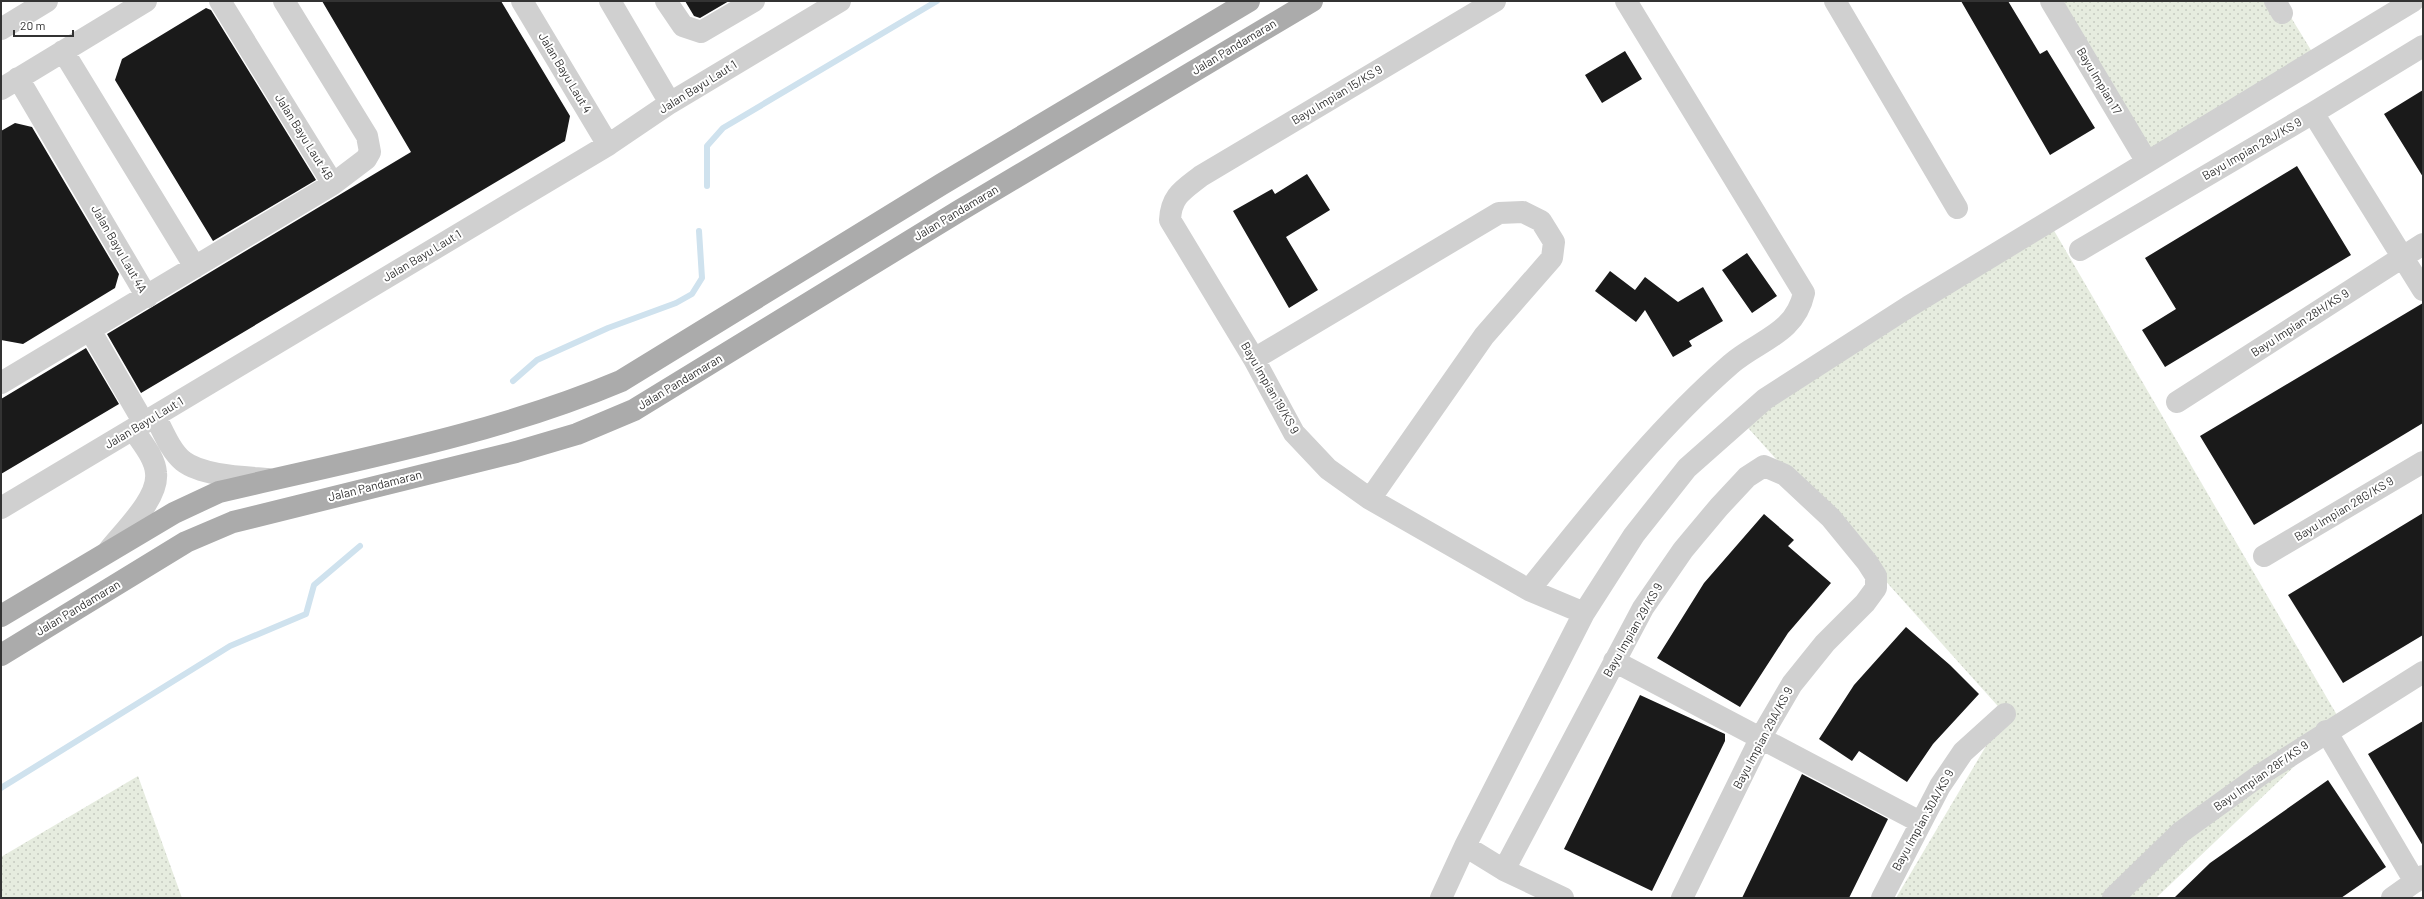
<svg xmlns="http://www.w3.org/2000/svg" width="2424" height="899" font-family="Barlow,sans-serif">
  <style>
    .grass { fill: url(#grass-dots) }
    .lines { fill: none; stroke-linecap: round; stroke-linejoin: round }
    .stream { stroke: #cfe2ee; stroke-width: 6 }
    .building { fill: #1a1a1a }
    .minor { stroke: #d0d0d0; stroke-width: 22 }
    .major { stroke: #ababab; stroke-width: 22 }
    .labels { text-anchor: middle; stroke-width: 4; stroke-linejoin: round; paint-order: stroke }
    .street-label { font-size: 12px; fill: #333; stroke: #fff }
  </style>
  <defs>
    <pattern id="grass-dots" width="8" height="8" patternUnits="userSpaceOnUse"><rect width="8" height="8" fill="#e6ecdf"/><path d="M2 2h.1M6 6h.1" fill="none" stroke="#c6cbc0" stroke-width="1.8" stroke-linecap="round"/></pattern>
  </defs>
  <rect width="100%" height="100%" fill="#fff"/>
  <path class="grass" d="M2051,1H2281L2317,60L2147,162Z
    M2049,222L2341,722L2156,898H1896L2005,714L1741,420Z
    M138,776L182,898H1V857Z"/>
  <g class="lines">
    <path class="stream" d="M707,186V146L723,128L937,1
      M513,381L537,360L608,328L676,303L692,294L702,278L699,231
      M1,788L230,646L306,614L314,585L360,546"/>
  </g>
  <path class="building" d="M322,1H501L570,116L565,141L141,393L107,334L411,152Z
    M685,1H729L700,18L694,16Z
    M1961,1H2008L2040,54L2047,50L2095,128L2050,155Z
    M206,8L211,10L316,180L213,241L115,80L122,59Z
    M1625,51L1642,79L1602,103L1585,75Z
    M2423,90V177L2384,114Z
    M15,123L32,127L119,274L115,288L23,344L1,340V131Z
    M2297,166L2351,255L2165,367L2142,330L2176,309L2145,258Z
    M1307,174L1330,210L1286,237L1318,290L1289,308L1233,211L1272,189L1275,194Z
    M1747,253L1777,296L1752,313L1722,270Z
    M1610,271L1635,290L1645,277L1678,302L1703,287L1723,321L1689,341L1692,346L1673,357L1645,310L1636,322L1595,291Z
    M2423,303V423L2254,525L2200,436Z
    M86,348L119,404L1,474V399Z
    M2423,513V635L2343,683L2288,595Z
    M1764,514L1794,540L1788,546L1831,583L1788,633L1740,707L1657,658L1704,583Z
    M1906,627L1950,665L1979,694L1933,744L1907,782L1859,751L1852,761L1819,739L1854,685Z
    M1640,695L1725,734V741L1652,891L1564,849Z
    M2423,721V846L2368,754Z
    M1802,774L1888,819L1849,898H1742Z
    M2328,780L2386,867L2341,898H2174L2210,863Z"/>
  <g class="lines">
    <path class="minor" d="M220,1L333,184
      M522,1L608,145
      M610,1L670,103
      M666,1L683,26L701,32L754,1
      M1495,1L1201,176C1183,190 1171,196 1170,220L1254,359L1294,433L1328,469L1370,499L1529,590L1584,613
      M1835,1L1957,208
      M2051,1L2147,162
      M2275,1L2282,13
      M1,29L47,1
      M63,51L195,267
      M18,78L147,297
      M1,89L146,1
      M2313,113L2423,290
      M2080,250L2313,113L2423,46
      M90,330L144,423
      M1254,359L1499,213L1523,212L1541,221L1554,242L1552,258L1484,336L1370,499
      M1,383L333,184L366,159L370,152L367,136L284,1
      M2177,402L2423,244
      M155,416C163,431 170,450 183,461C202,476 245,477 268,479
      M1,508L608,145L670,103L840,1
      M109,550C124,531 159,498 156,473C155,457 141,442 133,429
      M2264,556L2423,462
      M1529,590C1592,512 1654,431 1731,364C1759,340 1795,334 1804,293L1626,1
      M1614,661L1920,822
      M2326,731L2415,882
      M1465,846L1504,870L1563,898
      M1504,870L1643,608L1683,550L1719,507L1747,477L1764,466L1785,475L1831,518L1867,562L1876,576V588L1865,603L1825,643L1792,684L1761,737L1682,898
      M1441,898L1465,846L1584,613L1634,535L1687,468L1765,399L1908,307L2413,1
      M1882,898L1940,786L1963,752L2005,714
      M2113,898L2181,832L2263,773L2423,672
      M2392,898L2423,876"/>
    <path class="major" d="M1,616L174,513L219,492C354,460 493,435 621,381L942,184L1249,1
      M1,655L186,542L233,522L516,452L577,434L634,410L959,211L1312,1"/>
  </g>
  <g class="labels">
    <g class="street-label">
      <text transform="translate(1234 47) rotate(-31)" y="4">Jalan Pandamaran</text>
      <text transform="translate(565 73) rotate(59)" y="4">Jalan Bayu Laut 4</text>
      <text transform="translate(2099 81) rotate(59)" y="4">Bayu Impian 17</text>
      <text transform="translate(698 87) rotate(-32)" y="4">Jalan Bayu Laut 1</text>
      <text transform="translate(1337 95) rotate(-31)" y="4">Bayu Impian 15/KS 9</text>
      <text transform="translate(304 137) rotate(58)" y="4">Jalan Bayu Laut 4B</text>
      <text transform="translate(2252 149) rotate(-30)" y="4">Bayu Impian 28J/KS 9</text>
      <text transform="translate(956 213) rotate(-31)" y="4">Jalan Pandamaran</text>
      <text transform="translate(119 249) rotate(60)" y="4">Jalan Bayu Laut 4A</text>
      <text transform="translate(422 256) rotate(-31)" y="4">Jalan Bayu Laut 1</text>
      <text transform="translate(2300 323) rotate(-33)" y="4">Bayu Impian 28H/KS 9</text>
      <text transform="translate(680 382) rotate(-31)" y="4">Jalan Pandamaran</text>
      <text transform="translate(1270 388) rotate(60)" y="4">Bayu Impian 19/KS 9</text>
      <text transform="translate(144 423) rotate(-31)" y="4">Jalan Bayu Laut 1</text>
      <text transform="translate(375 486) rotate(-14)" y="4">Jalan Pandamaran</text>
      <text transform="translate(2344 509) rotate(-31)" y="4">Bayu Impian 28G/KS 9</text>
      <text transform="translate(78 608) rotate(-31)" y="4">Jalan Pandamaran</text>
      <text transform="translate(1633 630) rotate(-60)" y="4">Bayu Impian 29/KS 9</text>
      <text transform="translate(1763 738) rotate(-62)" y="4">Bayu Impian 29A/KS 9</text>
      <text transform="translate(2261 776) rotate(-35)" y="4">Bayu Impian 28F/KS 9</text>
      <text transform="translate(1923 820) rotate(-61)" y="4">Bayu Impian 30A/KS 9</text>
    </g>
  </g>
  <rect width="2424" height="899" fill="none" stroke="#333333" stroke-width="4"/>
  <path d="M14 30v6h59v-6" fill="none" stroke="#333333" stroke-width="2"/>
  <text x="20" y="30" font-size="12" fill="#333333" stroke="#ffffff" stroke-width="3" paint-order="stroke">20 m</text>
</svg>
